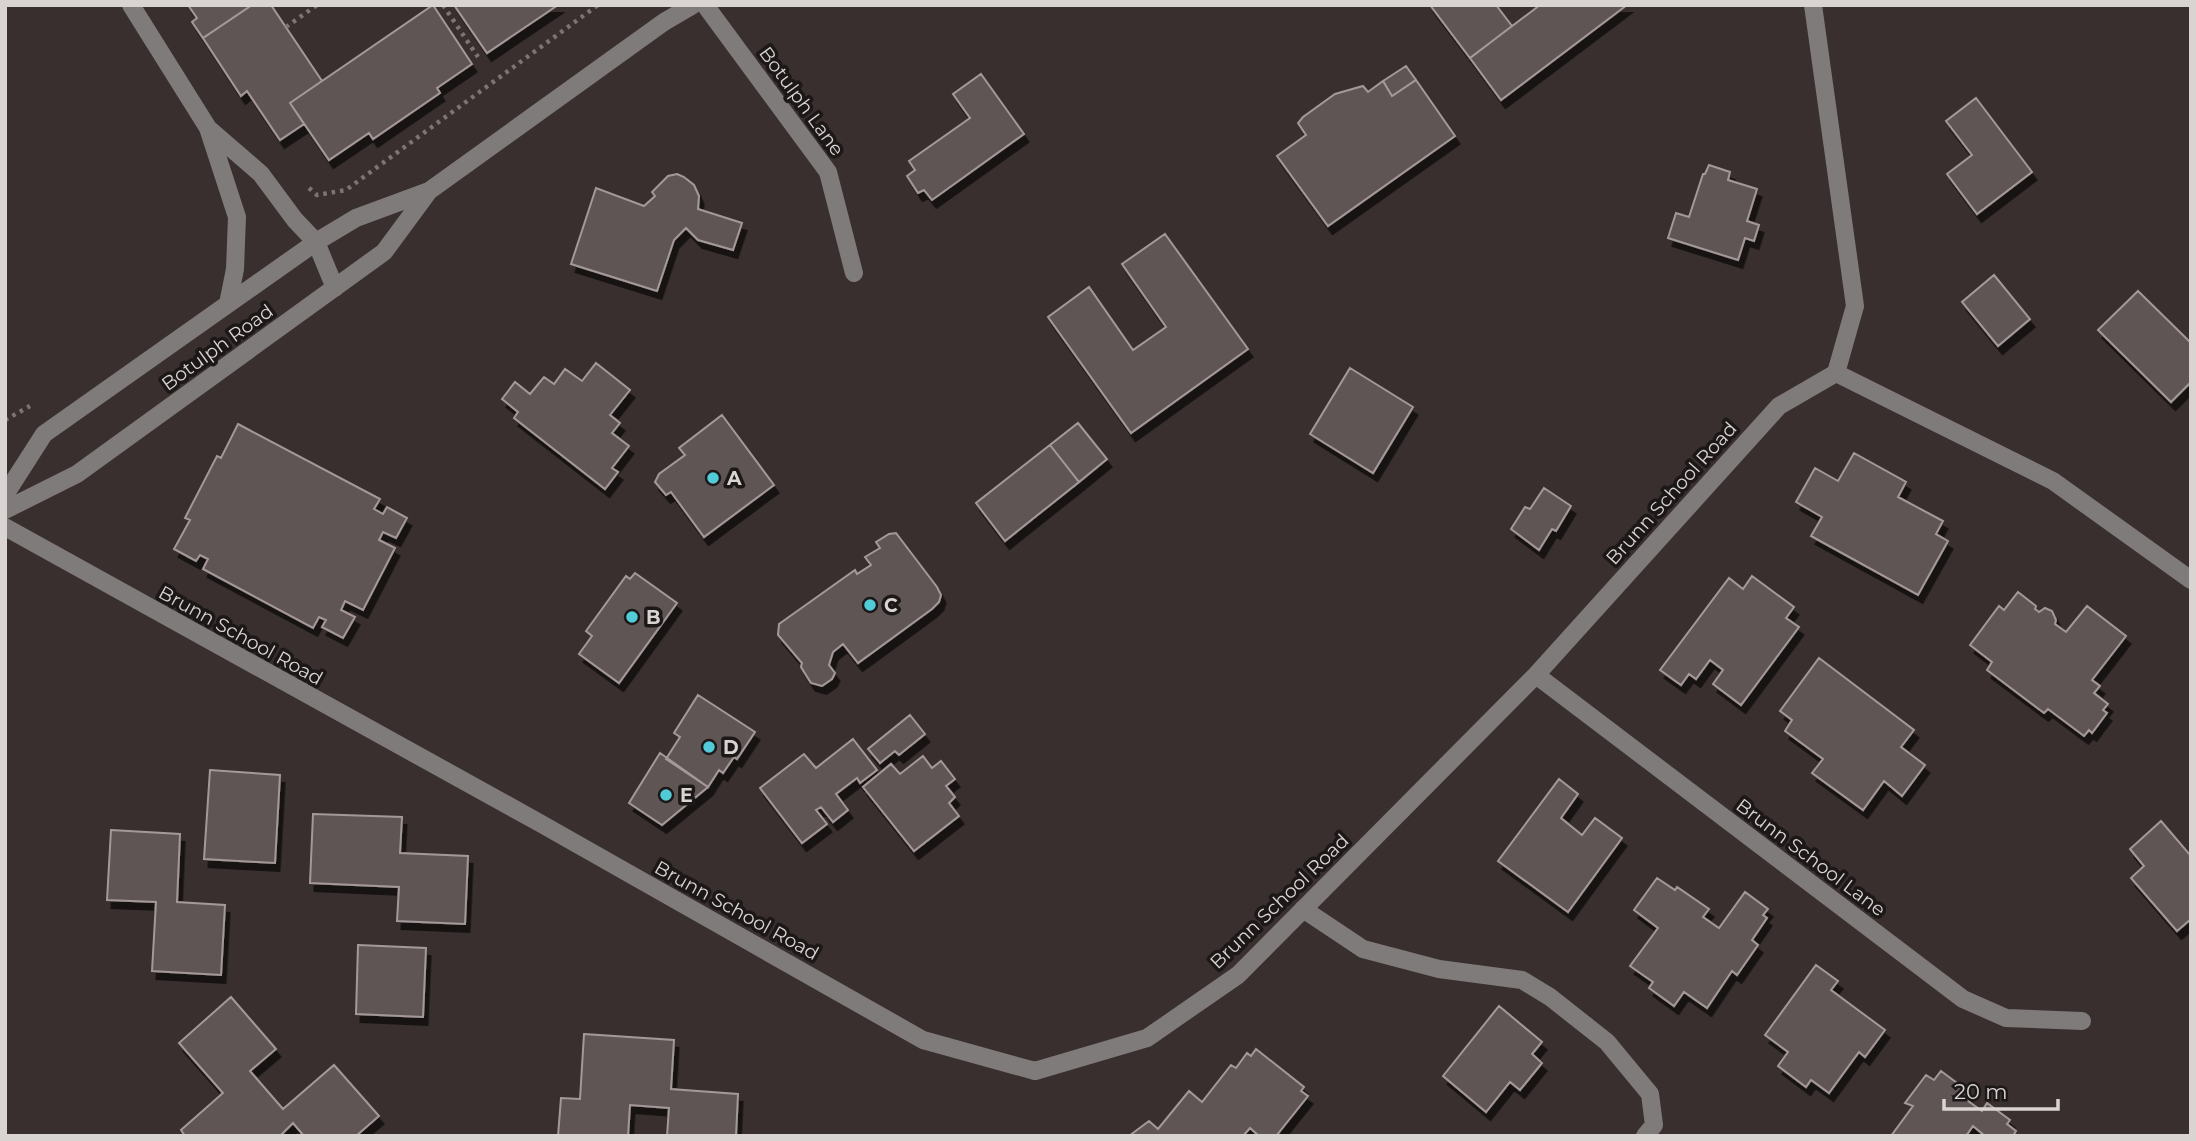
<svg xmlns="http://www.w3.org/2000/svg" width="2196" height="1141" font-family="Montserrat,sans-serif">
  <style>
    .building { fill: #5f5554; stroke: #a49998; stroke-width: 2; filter: url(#shadow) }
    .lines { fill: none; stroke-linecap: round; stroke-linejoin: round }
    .path { stroke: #7c7574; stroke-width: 4.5; stroke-dasharray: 3.5 5; stroke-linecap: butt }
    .minor { stroke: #807b7b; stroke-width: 18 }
    .poi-dot { fill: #52cbd8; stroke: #1d1818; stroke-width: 2.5 }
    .labels { text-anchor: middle; stroke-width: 7; stroke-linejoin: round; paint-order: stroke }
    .street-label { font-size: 19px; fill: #d9d3d2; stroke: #1d1818 }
    .poi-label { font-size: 19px; font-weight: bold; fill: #d9d3d2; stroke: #1d1818; text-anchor: start }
  </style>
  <defs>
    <filter id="shadow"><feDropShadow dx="4.5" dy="8" stdDeviation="0" flood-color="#0009"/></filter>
  </defs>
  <rect width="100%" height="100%" fill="#382f2e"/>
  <path class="building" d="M188,5H252L203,38L192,22L197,18Z
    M252,5H271L322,81L290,103L304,124L280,140L247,91L241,96L203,38Z
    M433,5L472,64L437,88L440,93L373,139L369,133L329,160L290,103Z
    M454,5H558L487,53Z
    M1430,5H1496L1512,26L1470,58Z
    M1540,5H1627L1501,100L1470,58Z
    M1406,66L1416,80L1392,96L1383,81Z
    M981,74L1024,134L932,200L924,190L918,193L907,176L915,170L909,161L970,118L953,94Z
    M1416,80L1455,136L1328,226L1277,156L1306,135L1298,123L1303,117L1335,94L1363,86L1368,92L1383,81L1392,96Z
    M1976,98L2032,172L1977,214L1947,174L1972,155L1946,121Z
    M1709,165L1730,172L1728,180L1757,189L1747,221L1759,225L1754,241L1745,238L1738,260L1668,238L1676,213L1689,217L1703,174H1705Z
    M677,174L684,177L694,185L699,196L698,209L742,223L733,250L698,240L686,228L674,240L657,291L571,264L596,188L644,206L655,196L652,192L668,176Z
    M1165,234L1248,349L1131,433L1048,317L1089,287L1133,350L1166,327L1122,264Z
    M1994,275L2030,319L1998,346L1962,302Z
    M2138,291L2191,343V382L2171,402L2098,330Z
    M596,363L630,390L610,415L620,423L612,433L629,446L612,468L618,472L605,489L514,418L518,412L502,399L515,382L530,394L544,377L554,384L565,369L582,381Z
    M1350,368L1413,407L1373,473L1310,434Z
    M722,415L774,485L704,537L671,492L666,495L655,482L659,474L685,455L679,448Z
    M1078,423L1107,459L1079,482L1050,445Z
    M238,424L380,499L374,509L383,514L387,507L407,518L396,538L383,532L379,540L395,548L363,610L345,601L341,610L355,617L343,638L322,627L326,620L319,617L313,628L203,569L208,559L200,555L196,561L174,549L190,520L185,518L217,456L221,458Z
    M1050,445L1079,482L1005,541L976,503Z
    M1854,453L1906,482L1898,497L1943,521L1936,534L1948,541L1918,595L1811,536L1822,517L1796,502L1815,468L1838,481Z
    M1544,488L1571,506L1556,531L1552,529L1539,550L1511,529L1525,507L1530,509Z
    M896,533L937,587L941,595L939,602L932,609L858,663L843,644L833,652L829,665L835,673L832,679L822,686L811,683L801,667L802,663L778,635L779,624L855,570L857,574L871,565L865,557L880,548L876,542L889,534Z
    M635,573L677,603L619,683L579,654L592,636L586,631L626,576L630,579Z
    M1752,576L1794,607L1786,618L1799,627L1741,705L1713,684L1723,670L1710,660L1696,679L1689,674L1681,685L1660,670L1729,578L1743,589Z
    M2018,592L2036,606L2035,609L2039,612L2045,608L2052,611L2056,620L2055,624L2066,632L2087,606L2126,636L2092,680L2100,686L2094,693L2108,704L2103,710L2107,713L2092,733L2089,730L2084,736L2048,709L2044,713L1987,670L1992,662L1970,645L1999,606L2004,610Z
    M1819,658L1914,730L1901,747L1925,765L1902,796L1884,781L1863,810L1812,773L1823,759L1785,731L1792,720L1780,711Z
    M698,695L755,732L737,759L734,757L723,773L719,770L708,787L666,759L680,737L674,733Z
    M910,715L925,734L899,755L895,751L880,763L868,749Z
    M853,739L877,770L860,783L857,778L836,794L848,810L833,822L821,807L816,810L827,824L802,843L760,788L804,754L816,768Z
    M660,753L708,787L662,825L629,803Z
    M923,756L932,768L941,761L955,779L946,786L955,797L949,803L959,816L914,851L863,787L891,764L900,774Z
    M210,770L280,775L275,863L204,859Z
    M1559,779L1578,794L1561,818L1582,835L1595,818L1622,838L1568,912L1498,861Z
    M313,814L402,817L400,853L468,856L465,924L397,921L399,887L310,883Z
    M2161,821L2191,856V919L2177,931L2131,878L2144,866L2130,849Z
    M111,830L180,834L177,902L225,905L221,975L152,971L156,902L107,900Z
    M1657,878L1675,890L1677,887L1709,909L1703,917L1719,928L1745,892L1768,909L1763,915L1767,918L1752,940L1758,945L1737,975L1732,971L1707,1008L1684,992L1674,1006L1649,988L1653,982L1630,966L1658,928L1634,910Z
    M358,945L426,948L423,1017L356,1014Z
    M1816,965L1838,981L1831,990L1885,1030L1865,1057L1859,1052L1829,1093L1811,1080L1806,1087L1778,1066L1788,1052L1765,1035Z
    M231,997L276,1049L250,1071L283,1109L334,1065L379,1116L356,1136H304L293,1123L280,1136H185L181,1130L223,1093L179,1043Z
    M1499,1006L1542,1042L1532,1054L1542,1063L1520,1090L1510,1082L1486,1112L1443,1076Z
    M584,1034L674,1040L671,1089L738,1094L736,1136H667L669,1108L630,1105L628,1136H558L561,1098L580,1099Z
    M1256,1049L1304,1087L1301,1091L1308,1096L1276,1136H1259L1250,1128L1243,1136H1129L1149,1121L1158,1129L1189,1091L1202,1102L1231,1065L1236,1068L1247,1053L1251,1056Z
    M1941,1071L1969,1092L1964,1098L1982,1111L1987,1103L2010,1120L2007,1124L2016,1131L2013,1136H1985L1973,1126L1966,1136H1891L1913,1106L1905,1103L1926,1075L1934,1080Z"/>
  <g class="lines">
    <path class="path" d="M443,5L478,57
      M286,27L317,5
      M309,188L317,195L346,190L598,5
      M5,420L30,406"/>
    <path class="minor" d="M131,5L208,128L237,217L235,269L228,304
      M705,5L828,172L854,273
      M1813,5L1855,306L1836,373
      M209,129L261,174L295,220L316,242L335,288
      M5,495L44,434L316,242L356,218L429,191L664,22L693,5
      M5,510L77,474L384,252L429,191
      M5,527L538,822L923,1040L1035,1071L1147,1038L1238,975L1536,675L1779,406L1836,373L2053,481L2191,580
      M1536,675L1963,999L2006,1018L2082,1021
      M1303,909L1363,949L1439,969L1522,980L1550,997L1607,1042L1650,1094L1654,1125L1645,1136"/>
  </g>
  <g class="poi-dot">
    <circle cx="713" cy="478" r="7"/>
    <circle cx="870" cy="605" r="7"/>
    <circle cx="632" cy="617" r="7"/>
    <circle cx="709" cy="747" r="7"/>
    <circle cx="666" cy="795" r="7"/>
  </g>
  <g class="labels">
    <g class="street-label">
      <text transform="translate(802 101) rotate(54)" y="7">Botulph Lane</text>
      <text transform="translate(217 347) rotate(-36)" y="7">Botulph Road</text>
      <text transform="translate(1671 493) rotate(-48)" y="7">Brunn School Road</text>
      <text transform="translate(241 635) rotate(29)" y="7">Brunn School Road</text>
      <text transform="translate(1811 857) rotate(37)" y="7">Brunn School Lane</text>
      <text transform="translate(1279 901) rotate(-44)" y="7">Brunn School Road</text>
      <text transform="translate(737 910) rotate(29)" y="7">Brunn School Road</text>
    </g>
    <g class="poi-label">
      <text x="727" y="485">A</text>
      <text x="884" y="612">C</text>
      <text x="646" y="624">B</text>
      <text x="723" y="754">D</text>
      <text x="680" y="802">E</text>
    </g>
  </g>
  <rect width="2196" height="1141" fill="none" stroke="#d9d3d2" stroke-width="14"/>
  <path d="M1944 1099v10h114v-10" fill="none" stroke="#d9d3d2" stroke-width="3.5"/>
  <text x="1954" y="1099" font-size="21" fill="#d9d3d2" stroke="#1d1818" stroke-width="5" paint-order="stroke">20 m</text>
</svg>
